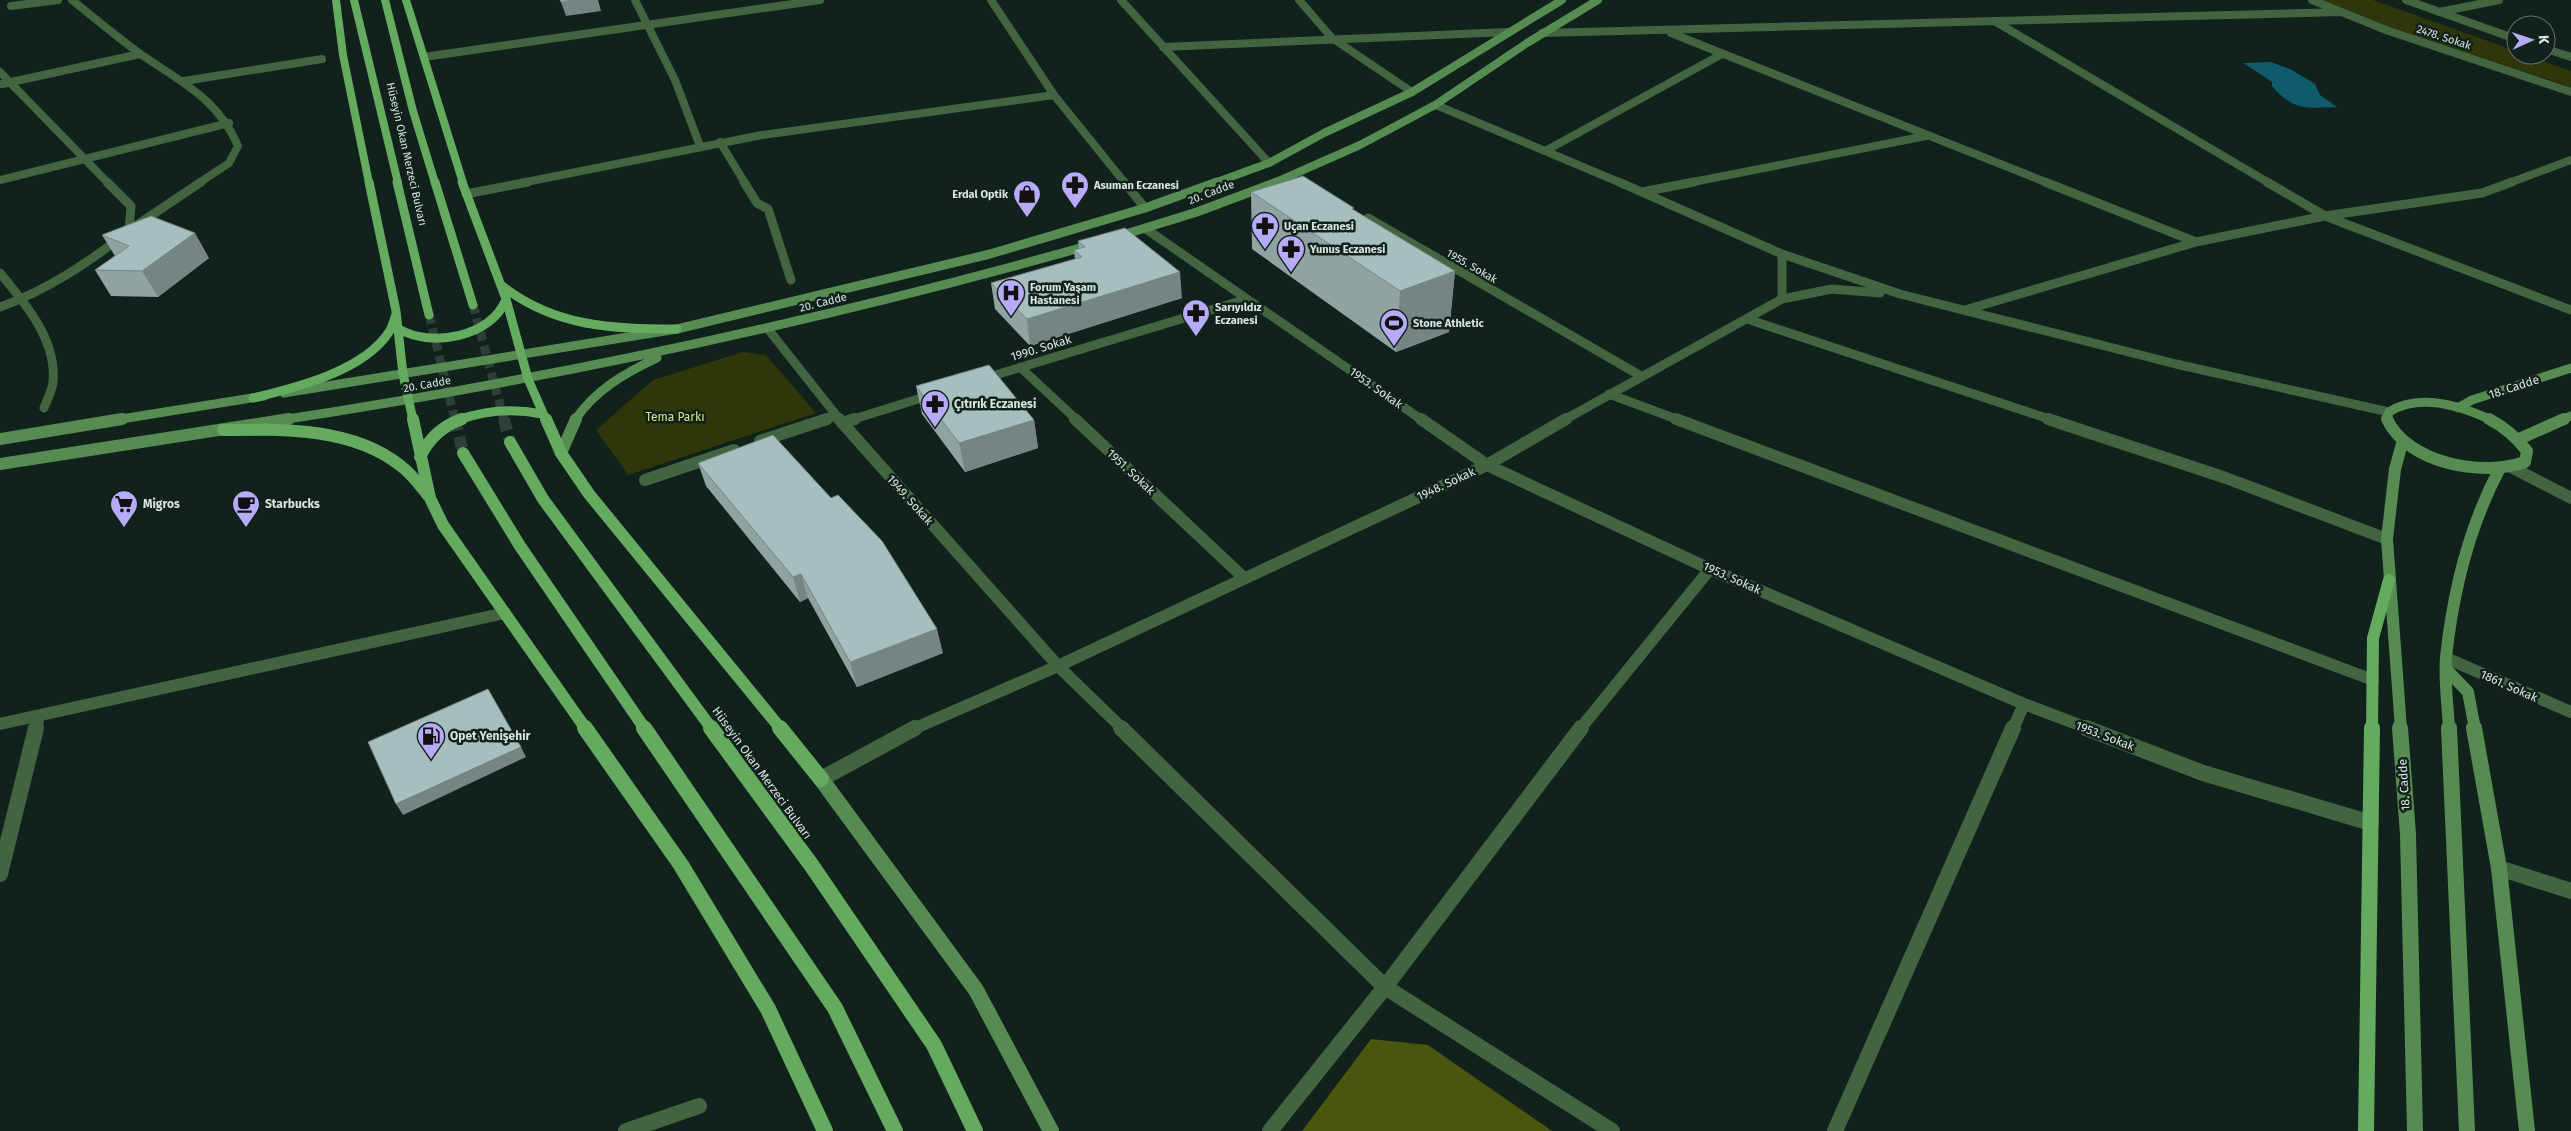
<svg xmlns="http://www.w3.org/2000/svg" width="2571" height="1131" font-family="'Fira Sans',sans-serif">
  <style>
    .green { fill: #2f360a }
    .forest { fill: #4a550e }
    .water { fill: #0f5b6b }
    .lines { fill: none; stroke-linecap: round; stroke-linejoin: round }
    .primary-tunnel-far1 { stroke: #2e3f39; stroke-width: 9; stroke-dasharray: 9 5; stroke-linecap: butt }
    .primary-tunnel { stroke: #2e3f39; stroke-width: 12; stroke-dasharray: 12 6; stroke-linecap: butt }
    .street-far3 { stroke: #436440; stroke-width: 8 }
    .street-far2 { stroke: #436440; stroke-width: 9 }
    .street-far1 { stroke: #436440; stroke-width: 12 }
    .street { stroke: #436440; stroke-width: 16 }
    .secondary-far3 { stroke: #568b52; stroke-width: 8 }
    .secondary-far2 { stroke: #568b52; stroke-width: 9 }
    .secondary-far1 { stroke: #568b52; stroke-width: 12 }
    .secondary { stroke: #568b52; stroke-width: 16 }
    .primary-far3 { stroke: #64aa5f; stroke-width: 8 }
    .primary-far2 { stroke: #64aa5f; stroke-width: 9 }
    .primary-far1 { stroke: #64aa5f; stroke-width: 12 }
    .primary { stroke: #64aa5f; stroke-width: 16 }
    .wall { fill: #8fa3a3 }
    .shaded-wall { fill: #748584 }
    .building { fill: #a6bebd; stroke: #748584 }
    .labels { text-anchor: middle; stroke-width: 5; stroke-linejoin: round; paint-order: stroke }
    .far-street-label { font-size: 11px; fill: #dae5e0; stroke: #10221b }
    .far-poi-label { font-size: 11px; font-weight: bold; fill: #dae5e0; stroke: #10221b; text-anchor: start }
    .street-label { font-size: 12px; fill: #dae5e0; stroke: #10221b }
    .poi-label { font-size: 12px; font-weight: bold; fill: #dae5e0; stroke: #10221b; text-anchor: start }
    .park-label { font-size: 12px; fill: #d2e586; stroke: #10221b }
  </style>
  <rect width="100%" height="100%" fill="#10221b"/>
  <path class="green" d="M2323,0H2373L2516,51V55H2526L2571,71V87L2394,29Z
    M743,352L766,355L816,413L628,475L596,430L653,380Z"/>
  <path class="forest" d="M1371,1039L1428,1045L1552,1131H1302Z"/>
  <path class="water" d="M2271,62L2292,70L2315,84L2320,95L2337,107C2307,108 2293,111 2272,86V82L2243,63Z"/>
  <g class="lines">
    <path class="primary-tunnel-far1" d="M473,305L504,420
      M429,315L455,420"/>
    <path class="primary-tunnel" d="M455,419L463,453
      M504,419L510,442"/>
    <path class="street-far3" d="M72,0C94,18 116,36 139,53C179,81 218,98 238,146L229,163L199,183
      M635,0L675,80L700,146
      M991,0L1054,95L1125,183
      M1121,0L1269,163
      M1299,0L1332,38L1412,92
      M2312,0L2386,30L2571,92
      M2406,0L2516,39
      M11,6L58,0
      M2439,12L2499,0
      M1996,22L2269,183
      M1542,33L2341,12
      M1671,33L2048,183
      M1163,47L1508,32
      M2546,49L2571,57
      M424,57L820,0
      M0,72L108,183
      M184,81L322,59
      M2,84L140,54
      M1436,105L1621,183
      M720,142L745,183
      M1547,150L1722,54
      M0,180L229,123
      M521,183L762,135L1054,95
      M1688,183L1926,136
      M2509,183L2571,160"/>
    <path class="street-far2" d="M744,182L757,203L768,209L791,280
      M1124,182L1145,208
      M1619,182L1782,254L1900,294L2176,364L2389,412
      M2045,182L2196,242
      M2267,182L2325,216L2571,310
      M1642,192L1694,182
      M466,194L528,182
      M1368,218L1641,376
      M137,225L201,182
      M1146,229L1422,420
      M0,273C25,303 57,340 53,382C52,391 47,400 44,408
      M1782,299L1832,289L1880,293
      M0,307C48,290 89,262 129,231L131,206L107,182
      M1965,310L2196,242L2325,216L2482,193L2512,182
      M1747,319L2052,420
      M768,329L840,420
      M1020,367L1077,420
      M982,379L1247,299
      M1609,394L1679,420
      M823,420L836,416
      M851,420L934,394
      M1564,420L1782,299V254"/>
    <path class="street-far1" d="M839,419L1058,666L1123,729
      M1075,419L1243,577
      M1421,419L1487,465L1710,569L2024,704L2090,729
      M1676,419L2373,680
      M2048,419L2226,478L2387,539
      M842,423L855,419
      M760,441L827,419
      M2513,468L2571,498
      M645,480L734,450
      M2446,658L2571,712
      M0,724L505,613
      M36,729L39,716
      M913,729L1058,666L1487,465L1566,419
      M1580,729L1710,569
      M2013,729L2024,704"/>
    <path class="street" d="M1121,728L1385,987L1612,1131
      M2086,728L2203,773L2371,823
      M821,779L915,728
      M2499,868L2571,891
      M0,874L36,728
      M626,1131L699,1106
      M1270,1131L1385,987L1581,728
      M1835,1131L2013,728"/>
    <path class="secondary-far3" d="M1214,183L1269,163L1324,133L1412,92L1562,0
      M1274,183L1360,145L1435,105L1527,43L1598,0"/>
    <path class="secondary-far2" d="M1116,237L1197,212L1277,182
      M284,393L677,329L990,254L1145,208L1217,182
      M2458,408L2472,400L2571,368
      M115,420L264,396
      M281,420C556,378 826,320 1094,244
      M575,420C595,390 625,373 657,358
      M2387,420L2389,412C2419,393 2461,406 2491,420
      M2561,420L2571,416"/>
    <path class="secondary-far1" d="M2387,419C2408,464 2483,477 2525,462L2527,451C2516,437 2505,427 2489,419
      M0,439L122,419
      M2519,439L2564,419
      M561,453L576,419
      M0,464L289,419
      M2446,669L2468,692L2475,729
      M2401,729L2387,539L2395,469L2403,440
      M2449,729C2448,706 2444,680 2446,657C2453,592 2469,527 2499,470"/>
    <path class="secondary" d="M2400,728L2408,834L2415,1131
      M2449,728L2467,1131
      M2474,728L2499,868L2527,1131
      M821,779L976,990L1051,1131"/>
    <path class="primary-far3" d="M336,0L343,55L369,183
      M354,0L398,183
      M385,0L413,111L435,183
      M406,0L463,183"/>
    <path class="primary-far2" d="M369,182L396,311L403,374L413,420
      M397,182L429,315
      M435,182L473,305
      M462,182L506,299L528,379L546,420
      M501,285C554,327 612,329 677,329
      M399,329C431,348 492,337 506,299
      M253,398C295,388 364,371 389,332C392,327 394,320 396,314
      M458,420C486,410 513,408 542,414"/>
    <path class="primary-far1" d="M413,419L430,498L443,525L586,729
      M546,419L561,453L589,494L781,729
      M223,430C282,429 352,427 401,466C413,475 421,487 430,498
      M510,442L543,499L712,729
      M463,453L520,546L645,729
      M420,457C429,438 442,426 462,419
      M2372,729L2373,638L2389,580"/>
    <path class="primary" d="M585,728L681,865L768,1009L825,1131
      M644,728L835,1008L895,1131
      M711,728L812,866L934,1045L975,1131
      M780,728L821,779
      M2366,1131L2372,728"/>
  </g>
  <path class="wall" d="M1251,192L1354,210L1455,271L1449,332L1396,352L1252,249Z
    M102,235L209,258L158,297L111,296L95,270L115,256Z
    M1078,241L1182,298L1030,346L995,309L991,283L1075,259L1074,250L1079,249Z
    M916,386L1034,420L1038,448L965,472L922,414Z
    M698,463L943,653L857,687L808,598L800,602L706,486Z"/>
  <path class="shaded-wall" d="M577,0H598L601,11L566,16L561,2Z
    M195,233L209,258L158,297L142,271Z
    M1455,271L1449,332L1396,352L1400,291Z
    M1180,272L1182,298L1030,346L1027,319Z
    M1034,420L1038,448L965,472L959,443Z
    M801,574L808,598L800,602L793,577Z
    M937,629L943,653L857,687L850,662Z
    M521,747L526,757L403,815L396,804Z"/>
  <path class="building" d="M560,0H577L561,2Z
    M1303,176L1354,208L1352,209L1455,271L1400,291L1251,192Z
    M151,216L195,233L142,271L95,270L129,246L102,235Z
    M1125,228L1180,272L1027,319L991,283L1082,257L1074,250L1085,247L1078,241Z
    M989,365L1034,420L959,443L916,386Z
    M773,435L831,498L838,495L882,541L937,629L850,662L801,574L793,577L698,463Z
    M488,689L521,747L396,804L368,742Z"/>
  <defs>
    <g id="pharmacy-pin" transform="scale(1.4375)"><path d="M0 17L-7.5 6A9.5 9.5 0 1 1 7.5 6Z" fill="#b7abf8" stroke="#10221b"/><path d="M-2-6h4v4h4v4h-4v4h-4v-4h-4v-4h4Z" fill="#111"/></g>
    <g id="shop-pin" transform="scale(1.4375)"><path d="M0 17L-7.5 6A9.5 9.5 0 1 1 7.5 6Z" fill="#b7abf8" stroke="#10221b"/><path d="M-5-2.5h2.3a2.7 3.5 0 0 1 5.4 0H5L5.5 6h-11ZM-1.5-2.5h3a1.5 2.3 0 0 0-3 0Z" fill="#111"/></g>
    <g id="hospital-pin" transform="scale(1.4375)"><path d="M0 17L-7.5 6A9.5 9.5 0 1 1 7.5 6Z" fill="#b7abf8" stroke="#10221b"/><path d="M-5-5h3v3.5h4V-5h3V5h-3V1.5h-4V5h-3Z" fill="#111"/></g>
    <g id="stadium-pin" transform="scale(1.4375)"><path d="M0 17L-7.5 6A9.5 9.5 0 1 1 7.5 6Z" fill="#b7abf8" stroke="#10221b"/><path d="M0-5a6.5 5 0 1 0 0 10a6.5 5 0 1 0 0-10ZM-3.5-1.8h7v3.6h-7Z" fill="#111"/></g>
    <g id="supermarket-pin" transform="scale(1.4375)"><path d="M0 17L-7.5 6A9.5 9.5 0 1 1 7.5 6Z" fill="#b7abf8" stroke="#10221b"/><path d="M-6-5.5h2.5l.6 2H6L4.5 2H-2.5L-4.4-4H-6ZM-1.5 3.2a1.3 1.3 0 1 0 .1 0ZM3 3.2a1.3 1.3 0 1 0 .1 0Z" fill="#111"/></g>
    <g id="cafe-pin" transform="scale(1.4375)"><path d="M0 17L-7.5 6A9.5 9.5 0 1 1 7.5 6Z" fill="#b7abf8" stroke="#10221b"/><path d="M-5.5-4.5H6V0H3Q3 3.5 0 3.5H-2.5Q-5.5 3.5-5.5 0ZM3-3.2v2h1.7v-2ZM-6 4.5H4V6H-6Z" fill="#111"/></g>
    <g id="fuel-pin" transform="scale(1.4375)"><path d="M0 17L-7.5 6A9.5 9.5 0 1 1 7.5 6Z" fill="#b7abf8" stroke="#10221b"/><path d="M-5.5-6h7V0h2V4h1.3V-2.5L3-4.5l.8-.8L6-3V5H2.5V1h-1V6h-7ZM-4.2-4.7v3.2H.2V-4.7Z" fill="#111"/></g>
  </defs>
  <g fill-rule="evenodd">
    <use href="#pharmacy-pin" x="1075" y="185"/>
    <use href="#shop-pin" x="1027" y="194"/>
    <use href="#pharmacy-pin" x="1265" y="226"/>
    <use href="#pharmacy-pin" x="1291" y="249"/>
    <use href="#hospital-pin" x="1011" y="293"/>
    <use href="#pharmacy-pin" x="1196" y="313"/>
    <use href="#stadium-pin" x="1394" y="323"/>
    <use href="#pharmacy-pin" x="935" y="404"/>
    <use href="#supermarket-pin" x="124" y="504"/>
    <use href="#cafe-pin" x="246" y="504"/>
    <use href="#fuel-pin" x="431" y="736"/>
  </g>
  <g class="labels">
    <g class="far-street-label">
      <text transform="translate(2444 37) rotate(18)" y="4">2478. Sokak</text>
      <text transform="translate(407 154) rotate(77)" y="4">Hüseyin Okan Merzeci Bulvarı</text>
      <text transform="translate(1211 192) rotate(-21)" y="4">20. Cadde</text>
      <text transform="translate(1472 266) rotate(30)" y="4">1955. Sokak</text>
      <text transform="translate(823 302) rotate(-14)" y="4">20. Cadde</text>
      <text transform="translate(427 384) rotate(-10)" y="4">20. Cadde</text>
    </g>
    <g class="far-poi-label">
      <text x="1094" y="189">Asuman Eczanesi</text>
      <text x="1008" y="198" text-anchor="end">Erdal Optik</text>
      <text x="1284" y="230">Uçan Eczanesi</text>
      <text x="1310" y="253">Yunus Eczanesi</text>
      <text x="1030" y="291">Forum Yaşam<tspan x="1030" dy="13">Hastanesi</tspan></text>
      <text x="1215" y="311">Sarıyıldız<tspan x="1215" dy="13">Eczanesi</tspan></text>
      <text x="1413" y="327">Stone Athletic</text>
    </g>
    <g class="street-label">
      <text transform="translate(1041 348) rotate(-17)" y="4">1990. Sokak</text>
      <text transform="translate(2514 387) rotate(-18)" y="4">18. Cadde</text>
      <text transform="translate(1376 388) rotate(35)" y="4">1953. Sokak</text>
      <text transform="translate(1131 472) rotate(43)" y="4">1951. Sokak</text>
      <text transform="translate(1446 484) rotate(-25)" y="4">1948. Sokak</text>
      <text transform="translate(910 500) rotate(48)" y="4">1949. Sokak</text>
      <text transform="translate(1732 578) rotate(24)" y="4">1953. Sokak</text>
      <text transform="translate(2509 686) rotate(24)" y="4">1861. Sokak</text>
      <text transform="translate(2105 736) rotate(21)" y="4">1953. Sokak</text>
      <text transform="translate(762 773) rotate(54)" y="4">Hüseyin Okan Merzeci Bulvarı</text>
      <text transform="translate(2404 785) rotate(-94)" y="4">18. Cadde</text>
    </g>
    <g class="poi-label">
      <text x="954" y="408">Çıtırık Eczanesi</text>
      <text x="143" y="508">Migros</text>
      <text x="265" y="508">Starbucks</text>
      <text x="450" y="740">Opet Yenişehir</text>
    </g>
    <g class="park-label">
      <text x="675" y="421">Tema Parkı</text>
    </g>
  </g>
  <g transform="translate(2531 40) rotate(87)"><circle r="24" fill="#10221b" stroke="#61706a"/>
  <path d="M0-4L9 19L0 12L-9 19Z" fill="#b7abf8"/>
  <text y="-8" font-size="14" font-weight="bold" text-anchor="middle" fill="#dae5e0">K</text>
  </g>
</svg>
